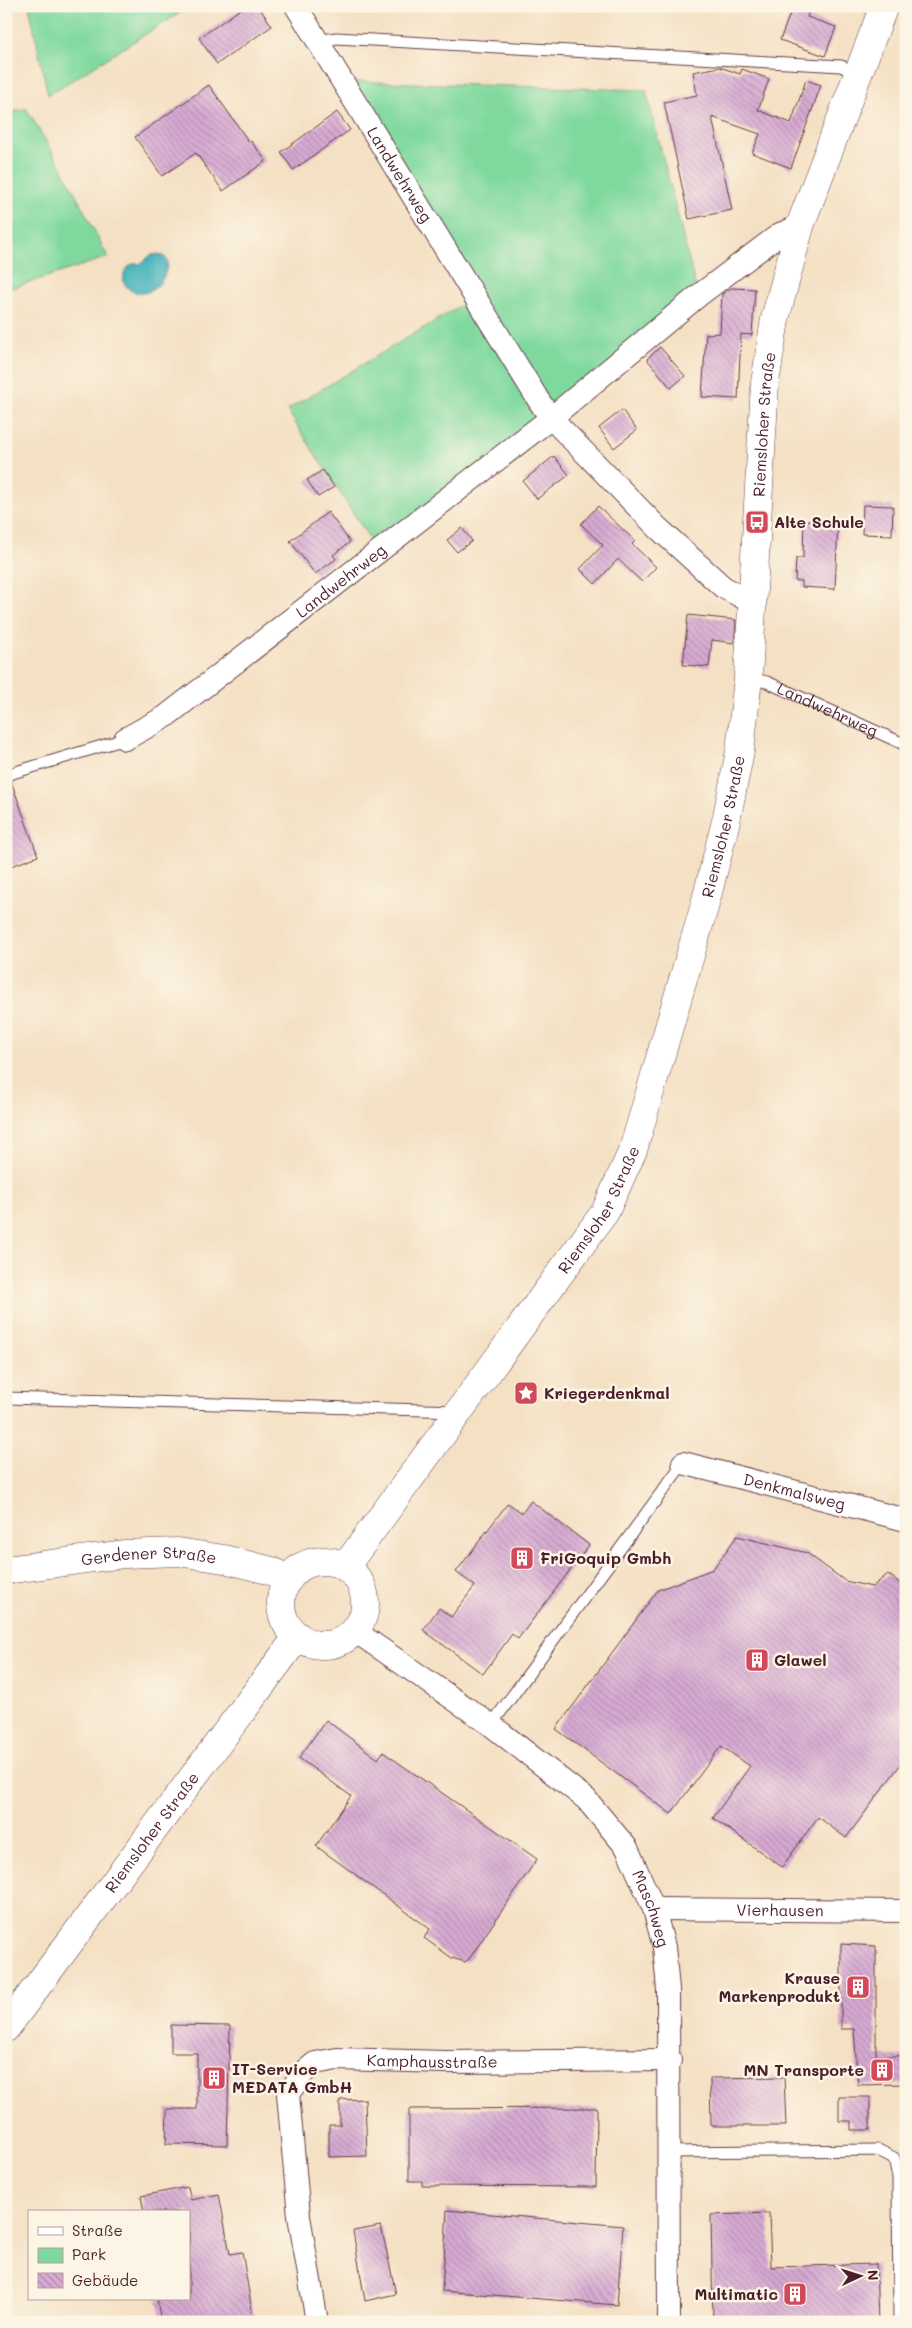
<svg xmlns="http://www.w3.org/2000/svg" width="912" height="2328" font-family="Mali,sans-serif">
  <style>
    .green { fill: #7fd99f; stroke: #647c65 }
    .water { fill: #41b0bb; stroke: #466873 }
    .building { fill: url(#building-back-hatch) }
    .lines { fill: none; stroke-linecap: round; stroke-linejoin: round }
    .lane-casing { stroke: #643c42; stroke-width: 13 }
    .street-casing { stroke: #643c42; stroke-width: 24 }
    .secondary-casing { stroke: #643c42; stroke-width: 29 }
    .lane { stroke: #fff; stroke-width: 11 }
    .street { stroke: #fff; stroke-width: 22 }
    .secondary { stroke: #fff; stroke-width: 28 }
    .labels { text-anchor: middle; stroke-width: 5; stroke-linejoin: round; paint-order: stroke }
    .street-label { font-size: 16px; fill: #4a1f2b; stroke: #fcf5e5 }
    .poi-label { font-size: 16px; font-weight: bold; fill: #4a1f2b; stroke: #fcf5e5; text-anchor: start }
  </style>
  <defs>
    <pattern id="building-back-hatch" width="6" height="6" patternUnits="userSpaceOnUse" patternTransform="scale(1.25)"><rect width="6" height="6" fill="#d7aad3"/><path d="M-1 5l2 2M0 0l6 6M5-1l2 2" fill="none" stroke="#b08aab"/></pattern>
  </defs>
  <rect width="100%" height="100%" fill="#fcf5e5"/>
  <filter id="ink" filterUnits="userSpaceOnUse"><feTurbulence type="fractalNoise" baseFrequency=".02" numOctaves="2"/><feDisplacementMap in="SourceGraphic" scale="10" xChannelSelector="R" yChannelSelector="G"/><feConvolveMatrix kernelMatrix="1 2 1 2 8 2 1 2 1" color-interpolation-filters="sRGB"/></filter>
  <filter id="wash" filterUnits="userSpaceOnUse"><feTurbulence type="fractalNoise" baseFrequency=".0096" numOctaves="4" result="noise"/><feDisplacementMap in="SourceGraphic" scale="20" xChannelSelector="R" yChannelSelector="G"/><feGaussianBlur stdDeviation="1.12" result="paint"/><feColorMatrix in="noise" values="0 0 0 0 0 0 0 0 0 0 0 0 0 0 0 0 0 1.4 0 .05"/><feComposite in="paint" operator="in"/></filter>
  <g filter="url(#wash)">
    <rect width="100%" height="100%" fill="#f4e0c3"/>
    <path class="green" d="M29,6H191L48,95Z
      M341,81L646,90L698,296L378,552L287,410L475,297Z
      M26,108L62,168L108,257L6,290V115Z"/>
    <path class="water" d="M158,254L164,256L168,262C160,311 112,293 126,270C130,264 134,263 140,264L151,255Z"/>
    <g id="blocks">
      <path class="building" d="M245,6H258L272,26L217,64L199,38Z
        M793,6H811L807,17L836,27L825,56L780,40Z
        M720,67L740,74L742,69L769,79L758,110L791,123L806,80L821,85L791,168L752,153L760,134L712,117L732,210L689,219L664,102L697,95L693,72Z
        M209,85L249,142L251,141L266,161L223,191L196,153L162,176L135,137Z
        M337,112L350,130L293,170L281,152Z
        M731,288L755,289L752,335L741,334L738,399L702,397L706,334L720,333L722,294Z
        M660,347L685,376L671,388L647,359Z
        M622,410L637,430L614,448L599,428Z
        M554,456L569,475L537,499L523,481Z
        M323,470L334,487L318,497L307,480Z
        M863,505L893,506L892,535L862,534Z
        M598,506L635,541L632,544L656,567L642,582L618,559L595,584L580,569L603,545L581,524Z
        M328,512L350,542L333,555L336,559L315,574L290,541Z
        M804,520L838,522L835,589L802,587V581H795L796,558H803Z
        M462,528L472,541L457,552L447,540Z
        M688,615L736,620L734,643L712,640L709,667L683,665Z
        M11,781L38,856L6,868V782Z
        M531,1501L589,1545L518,1639L512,1634L483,1674L423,1630L439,1608L451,1617L475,1586L456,1572L508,1503L522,1513Z
        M737,1536L807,1553L845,1581L872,1587L888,1574L906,1588V1757L846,1838L818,1817L782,1867L713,1818L750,1766L721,1746L671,1814L556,1729L658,1590L713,1569Z
        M326,1720L378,1759L383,1752L537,1859L469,1959L465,1962L452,1958L424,1938L430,1929L316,1846L351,1796L299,1758Z
        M841,1944L876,1946V2056H906V2084L858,2085L854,2029H841Z
        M171,2025L230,2026L227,2145L166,2144L167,2109H197V2053H171Z
        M784,2077L786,2126H711L710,2078Z
        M839,2097H870V2130H851V2121H839Z
        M365,2099L367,2156L329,2157V2125H340V2100Z
        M597,2108L596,2187L422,2186V2181H409V2109Z
        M188,2187L191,2200L219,2194L230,2254L242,2252L254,2322H161L157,2299H189V2212H144L141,2196Z
        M447,2210L623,2226L617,2305L442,2291Z
        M769,2213L771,2267L876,2264L878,2322H713L711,2215Z
        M381,2226L396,2294L365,2301L353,2231Z"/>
    </g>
  </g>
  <g filter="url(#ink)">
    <use href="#blocks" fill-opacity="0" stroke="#643c42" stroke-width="1"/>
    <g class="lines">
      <g class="lane-casing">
        <g id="lane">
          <path d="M317,41L336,38L841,66L858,74"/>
          <path id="s1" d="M748,678L767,682L906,745"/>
          <path d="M6,775L125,739"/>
          <path d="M6,1398L459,1411"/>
          <path d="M491,1725L683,1463"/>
          <path d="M669,2152L878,2150L894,2158L898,2177L899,2322"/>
        </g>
      </g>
      <g class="street-casing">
        <g id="street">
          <path id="s2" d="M296,6L539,401L551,418L658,528L723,587L753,603"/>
          <path id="s3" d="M125,739L165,717L551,418L698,296L780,234L800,226"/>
          <path id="s4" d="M683,1463L906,1520"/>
          <path id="s5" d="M355,1631L491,1725L586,1799L627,1848L654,1909L664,1947L668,1989L669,2322"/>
          <path id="s6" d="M654,1909L906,1911"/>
          <path id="s7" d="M317,2322L299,2216L288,2094L303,2073L315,2063L337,2059L446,2062L670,2060"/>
        </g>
      </g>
      <g class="secondary-casing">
        <g id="secondary">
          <circle cx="323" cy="1603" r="42"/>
          <path id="s8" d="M345,1567L605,1212L633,1150L704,908L726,821L740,751L748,678L765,383L775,319L800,226L884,6"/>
          <path id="s9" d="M6,1570L124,1554L178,1552L224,1559L272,1571L288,1580"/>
          <path id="s10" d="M6,2028L298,1636"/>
        </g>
      </g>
      <use href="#lane" class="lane"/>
      <use href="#street" class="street"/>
      <use href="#secondary" class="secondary"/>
    </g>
  </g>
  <defs>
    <g id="bus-square" transform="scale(1.25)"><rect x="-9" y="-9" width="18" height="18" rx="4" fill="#d1495b" stroke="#fcf5e5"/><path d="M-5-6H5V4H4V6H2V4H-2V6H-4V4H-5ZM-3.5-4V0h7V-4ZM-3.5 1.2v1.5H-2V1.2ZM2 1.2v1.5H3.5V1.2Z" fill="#fff"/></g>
    <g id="sight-square" transform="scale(1.25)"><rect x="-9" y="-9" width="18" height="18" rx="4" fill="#d1495b" stroke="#fcf5e5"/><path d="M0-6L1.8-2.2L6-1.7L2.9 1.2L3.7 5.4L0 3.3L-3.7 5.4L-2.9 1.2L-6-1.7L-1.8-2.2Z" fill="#fff"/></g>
    <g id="building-square" transform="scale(1.25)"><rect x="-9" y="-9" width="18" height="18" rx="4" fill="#d1495b" stroke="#fcf5e5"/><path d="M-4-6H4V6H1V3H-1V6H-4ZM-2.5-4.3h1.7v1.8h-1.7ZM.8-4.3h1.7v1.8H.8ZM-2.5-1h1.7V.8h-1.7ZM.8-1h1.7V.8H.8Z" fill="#fff"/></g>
  </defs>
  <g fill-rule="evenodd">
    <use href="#bus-square" x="757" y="522"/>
    <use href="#sight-square" x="526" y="1393"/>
    <use href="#building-square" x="522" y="1558"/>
    <use href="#building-square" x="757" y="1660"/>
    <use href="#building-square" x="858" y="1987"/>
    <use href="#building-square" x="882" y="2070"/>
    <use href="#building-square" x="214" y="2078"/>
    <use href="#building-square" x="795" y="2294"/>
  </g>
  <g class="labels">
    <g class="street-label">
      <text dy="6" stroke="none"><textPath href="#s2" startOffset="198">Landwehrweg</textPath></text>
      <text dy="6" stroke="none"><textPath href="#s8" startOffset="1249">Riemsloher Straße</textPath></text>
      <text dy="6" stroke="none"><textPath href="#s3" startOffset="268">Landwehrweg</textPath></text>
      <text dy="6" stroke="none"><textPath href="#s1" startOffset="86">Landwehrweg</textPath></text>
      <text dy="6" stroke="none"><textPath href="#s8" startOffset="844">Riemsloher Straße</textPath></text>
      <text dy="6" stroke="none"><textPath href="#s8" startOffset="439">Riemsloher Straße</textPath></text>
      <text dy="6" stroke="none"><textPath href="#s4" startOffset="115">Denkmalsweg</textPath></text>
      <text dy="6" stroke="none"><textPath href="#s9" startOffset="144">Gerdener Straße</textPath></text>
      <text dy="6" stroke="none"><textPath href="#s10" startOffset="244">Riemsloher Straße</textPath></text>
      <text dy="6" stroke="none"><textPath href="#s5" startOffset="415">Maschweg</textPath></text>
      <text dy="6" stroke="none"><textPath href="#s6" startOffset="126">Vierhausen</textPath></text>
      <text dy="6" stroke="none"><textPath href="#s7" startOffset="389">Kamphausstraße</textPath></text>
    </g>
    <g class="poi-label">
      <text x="774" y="528">Alte Schule</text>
      <text x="544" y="1399">Kriegerdenkmal</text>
      <text x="540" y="1564">FriGoquip Gmbh</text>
      <text x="774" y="1666">Glawel</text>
      <text x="840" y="1984" text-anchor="end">Krause<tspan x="840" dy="18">Markenprodukt</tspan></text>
      <text x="232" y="2075">IT-Service<tspan x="232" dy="18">MEDATA GmbH</tspan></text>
      <text x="864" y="2076" text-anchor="end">MN Transporte</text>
      <text x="778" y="2300" text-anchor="end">Multimatic</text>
    </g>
  </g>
  <rect width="912" height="2328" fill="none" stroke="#fcf5e5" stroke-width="25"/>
  <rect x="28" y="2210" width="162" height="90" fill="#fcf5e5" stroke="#b59f9b"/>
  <rect x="38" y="2227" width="25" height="8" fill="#ffffff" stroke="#b59f9b"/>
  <text x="72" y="2236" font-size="15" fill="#4a1f2b">Straße</text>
  <rect x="38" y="2248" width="25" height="15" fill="#7fd99f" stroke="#b59f9b"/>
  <text x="72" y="2260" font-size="15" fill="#4a1f2b">Park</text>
  <rect x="38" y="2273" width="25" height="15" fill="url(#building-back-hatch)" stroke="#b59f9b"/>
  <text x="72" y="2286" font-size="15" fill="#4a1f2b">Gebäude</text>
  <g transform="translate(860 2276) rotate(86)" stroke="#fcf5e5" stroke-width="4" paint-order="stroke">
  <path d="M0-4L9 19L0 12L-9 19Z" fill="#4a1f2b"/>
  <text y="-8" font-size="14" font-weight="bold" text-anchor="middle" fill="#4a1f2b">N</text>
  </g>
</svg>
